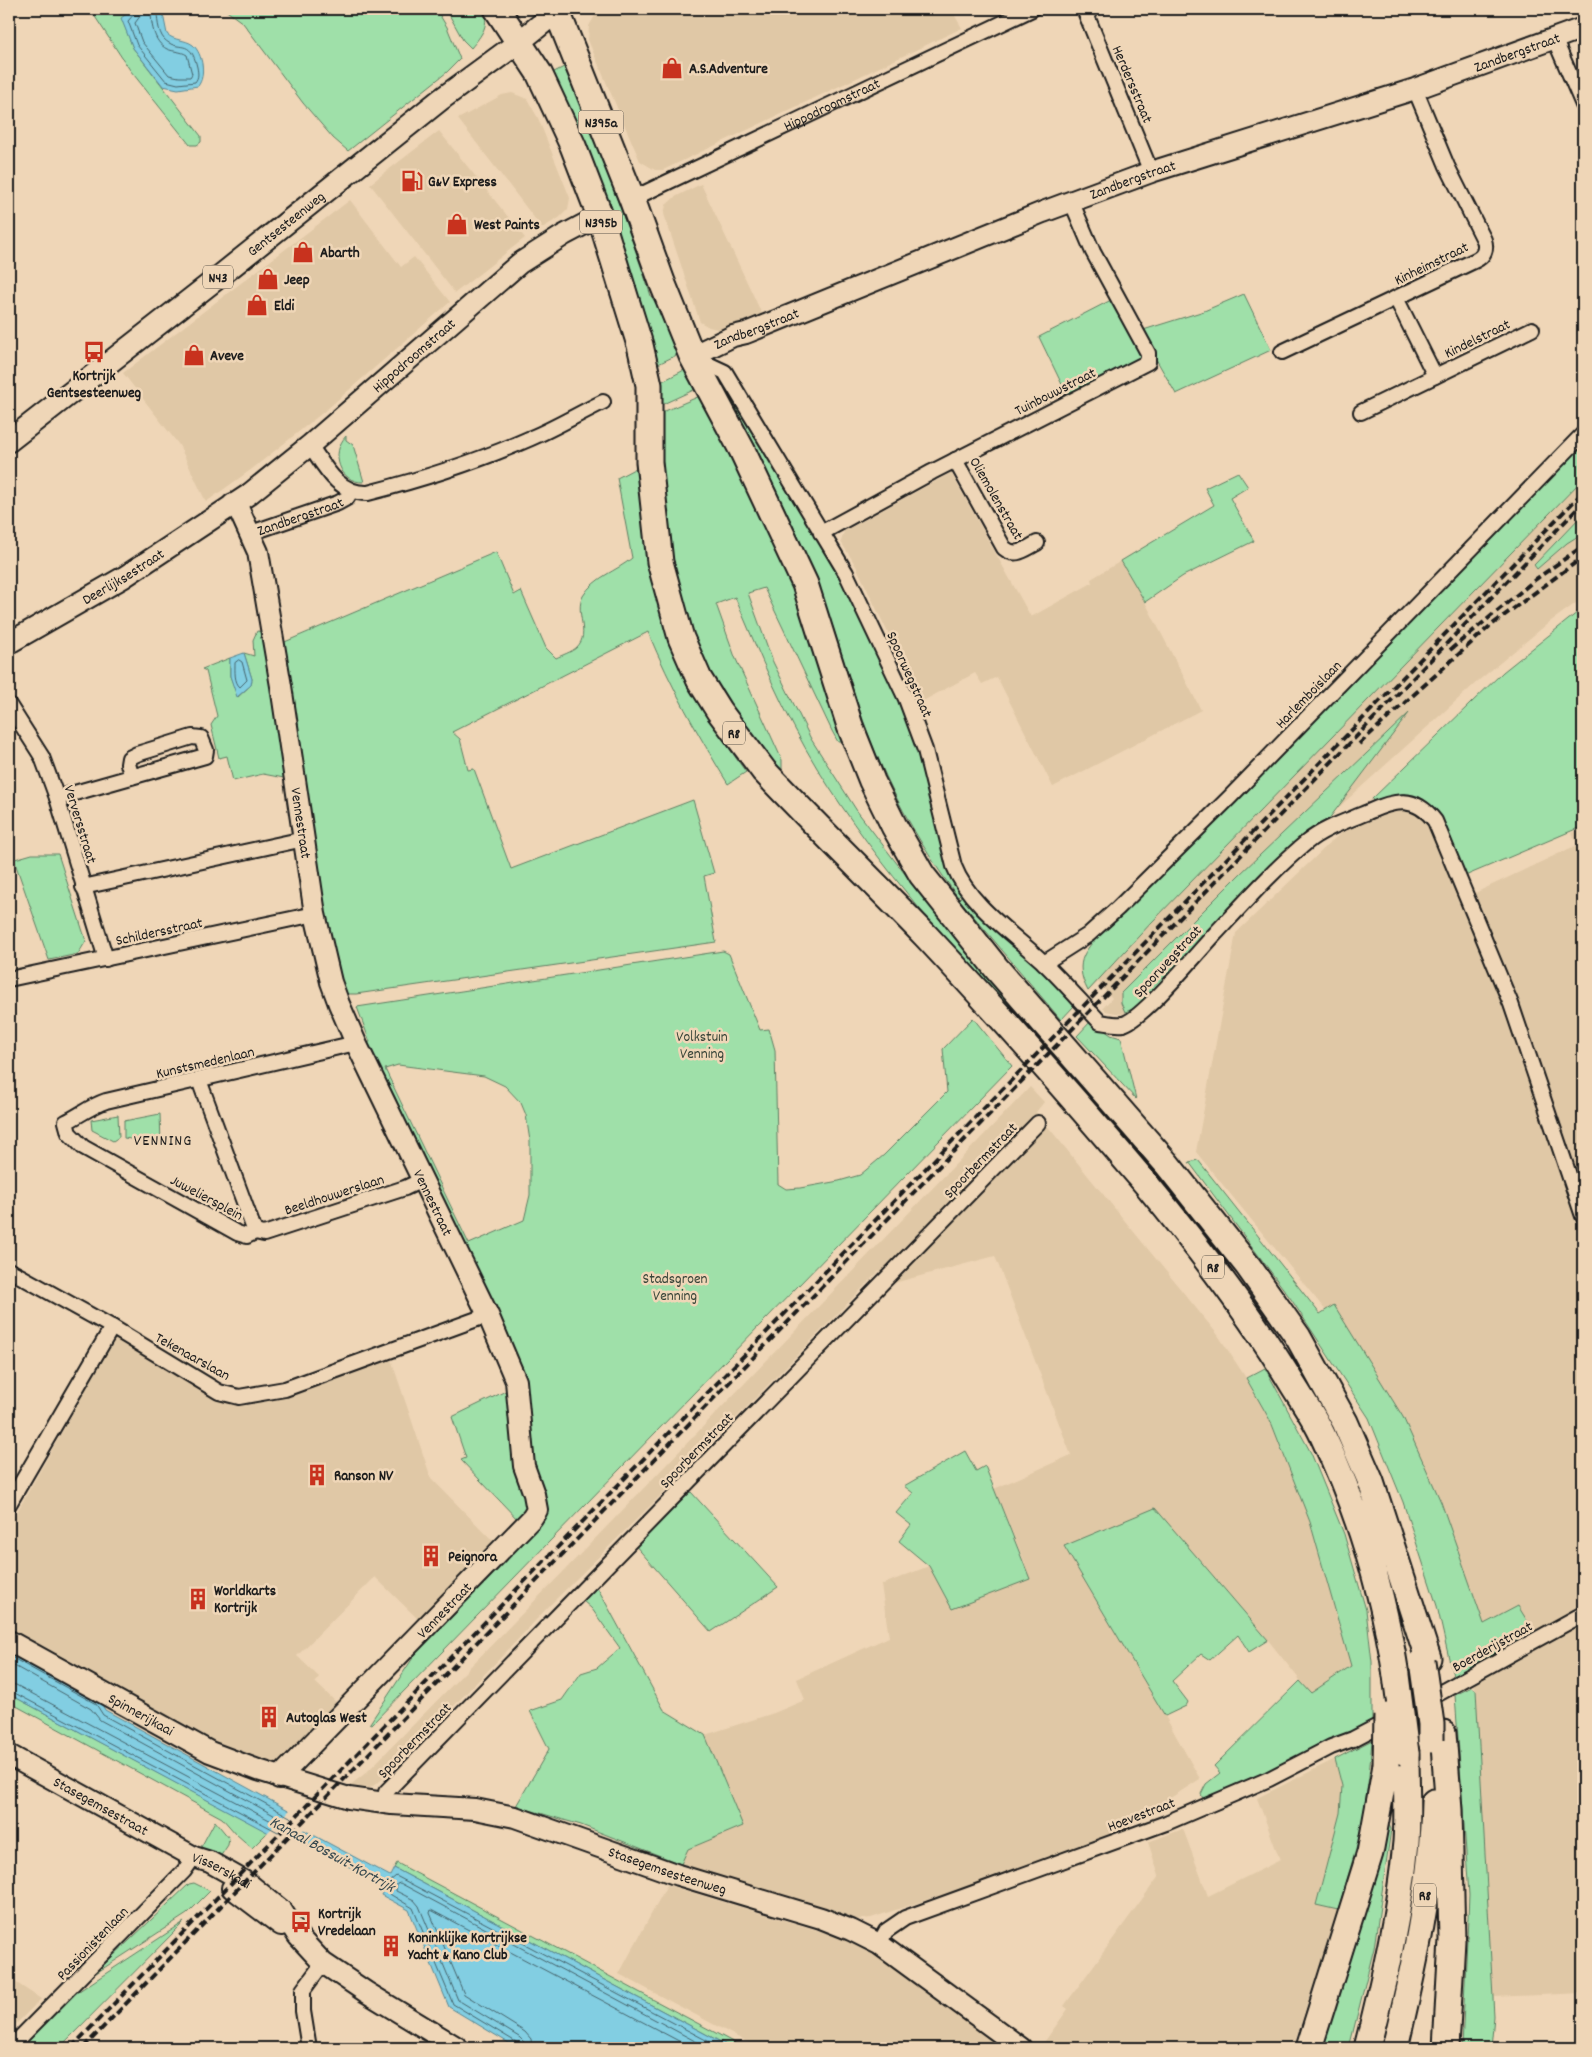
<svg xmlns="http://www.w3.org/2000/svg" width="1592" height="2057" font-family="Dekko,sans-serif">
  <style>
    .built { fill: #e0c8a6 }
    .green { fill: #9fe0a9; stroke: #5e7e62; fill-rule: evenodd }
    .water { fill: #82cee2; stroke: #598793 }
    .pier { fill: #efd6b7 }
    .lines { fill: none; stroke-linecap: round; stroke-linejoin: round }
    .shore { stroke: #45636b; stroke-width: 1 }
    .street-casing { stroke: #1c1c1c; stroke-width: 18 }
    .secondary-casing { stroke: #1c1c1c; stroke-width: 24 }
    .primary-casing { stroke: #1c1c1c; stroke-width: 25 }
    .highway-casing { stroke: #1c1c1c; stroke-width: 29 }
    .street { stroke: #efd6b7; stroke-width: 14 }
    .secondary { stroke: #efd6b7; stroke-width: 20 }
    .primary { stroke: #efd6b7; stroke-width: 21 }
    .highway { stroke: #efd6b7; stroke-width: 25 }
    .rail { stroke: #1c1c1c; stroke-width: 4; stroke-dasharray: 8 4; stroke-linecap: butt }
    .highway-bridge-casing { stroke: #1c1c1c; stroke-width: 29; stroke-linecap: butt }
    .highway-bridge { stroke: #efd6b7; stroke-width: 25 }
    .labels { text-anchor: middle; stroke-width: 5; stroke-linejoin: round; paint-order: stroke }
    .shield { fill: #efd6b7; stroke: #5b544a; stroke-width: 1 }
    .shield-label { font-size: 14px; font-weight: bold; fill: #1c1c1c }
    .street-label { font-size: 15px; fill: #1c1c1c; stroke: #efd6b7 }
    .poi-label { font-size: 15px; font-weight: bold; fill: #1c1c1c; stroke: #efd6b7; text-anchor: start }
    .park-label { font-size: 15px; fill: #364338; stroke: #efd6b7 }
    .neighbourhood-label { font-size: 16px; letter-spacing: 1px; fill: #1c1c1c; stroke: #efd6b7 }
    .water-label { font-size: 16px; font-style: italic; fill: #36484e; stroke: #efd6b7 }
  </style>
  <rect width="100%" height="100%" fill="#efd6b7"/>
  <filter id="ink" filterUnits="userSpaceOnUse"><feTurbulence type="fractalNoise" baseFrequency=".02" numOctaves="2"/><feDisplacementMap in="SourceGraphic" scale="10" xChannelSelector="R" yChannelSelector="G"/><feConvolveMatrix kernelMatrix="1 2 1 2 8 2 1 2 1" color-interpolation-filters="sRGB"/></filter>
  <g filter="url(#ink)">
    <path class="built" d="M599,9H951L962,28L663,170H655L640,161L588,40L589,26Z
      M512,93L527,99L538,118L570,198L568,209L559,218L542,228L458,119L502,95Z
      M439,131L525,238L455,293L370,184Z
      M701,184L762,314L721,330L709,327L700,322L664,214L666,205L675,197Z
      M350,200L401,267L414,257L450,302L326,410L252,469L206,502L179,445L123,373Z
      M1583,451V598L1551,621L1478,681L1316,828L1142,1005L1133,1010L1121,1014L1106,1011L1103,1008L1112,998L1098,982L1088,992L1082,981L1081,968Z
      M951,473L1031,617L1092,583L1091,579L1121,561L1145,602L1201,710L1053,787L997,677L982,684L975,673L921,702L856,566L841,542L844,531Z
      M1399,809L1412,811L1423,819L1430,829L1460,900L1577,845L1572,833L1583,828V1993L1493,1997L1476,1690L1462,1645L1331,1317L1196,1152L1236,933L1334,839L1350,826L1388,811Z
      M1030,1087L1044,1102L1036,1112L1218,1335L1246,1378L1271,1422L1310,1522L1351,1666L1311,1694L1268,1640L1155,1508L1064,1546L1165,1716L1200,1779L1100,1843L871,1918L855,1920L681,1864L688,1849L743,1826L705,1735L774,1713L805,1700L797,1679L889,1637L881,1585L929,1566L952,1609L1025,1563L994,1489L1071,1455L995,1256L890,1284L879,1271L655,1501L550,1605L507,1651L384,1778L370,1788L349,1786L367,1772L563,1572Z
      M115,1338L171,1373L222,1401L237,1406L249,1405L318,1384L391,1359L431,1478L496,1544L422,1623L375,1577L297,1656L319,1677L315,1682L341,1707L286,1764L274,1768L246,1763L9,1633V1526Z
      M1335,1759L1342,1786L1340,1813L1316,1904L1338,1910L1293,2048H1040L1068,2009L1064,2006L1159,1876L1148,1842L1183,1829L1208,1896L1280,1860L1257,1798Z
      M667,1885L833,1935L866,1948L1003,2048H758L619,1974Z
      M9,1978L41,1999L9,2031Z"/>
    <path class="green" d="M90,9H133L122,19L133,48L201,136V142L197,145H190L130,70Z
      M224,9H436L447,27L460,59L447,72L348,151L333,138L303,103L243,23Z
      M446,9H481C492,23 481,36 471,48L463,40Z
      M564,67C597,142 625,218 651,296L657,305L666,313L681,353L654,366L550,74Z
      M1244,294L1271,350L1176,394L1140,331L1204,311Z
      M1115,298L1144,356L1069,399L1039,337Z
      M688,368L698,388L663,404H658L657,384Z
      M724,383L847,591L905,712L914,739L947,867C962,907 999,930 1029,958C1045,973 1059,990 1074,1006L1061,1020L959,899L961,897L960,895L958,897C917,842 885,782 862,717C846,671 834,625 816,580C792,519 762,461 732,402L725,400L718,386Z
      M700,396L776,539L799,595L845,742H838L832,731L764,588L748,593L773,662L811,739L857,811L911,882L1044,1037L1037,1044C960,956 879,869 817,768C784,714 760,656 735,597L716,604L735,657L782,760V775C757,743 729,710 711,673C669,593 664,503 658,414Z
      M346,436V440L353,445L364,482C339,483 330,453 346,436Z
      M1583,441V479L1152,922L1088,991C1072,960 1086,950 1107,926Z
      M638,467C642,506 646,543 654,581C656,591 657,602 660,611C679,670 710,723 746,772L728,784C697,733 671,687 648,632L452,732L460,739L468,770L474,769L511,869L693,800L714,873L704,876L716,942L356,994H341L314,854L280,644L496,552L514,595L521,591L546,648L556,658C562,655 572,652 577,647C591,633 574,613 583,596C594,577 617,571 632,558L617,478Z
      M1238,472L1248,487L1230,498L1254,541L1183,576L1145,602L1121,561L1214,505L1205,488Z
      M1583,514L1582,524L1583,533L1567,543L1537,569L1534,565Z
      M1583,608V826L1465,876C1454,848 1442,795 1407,794C1396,793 1383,799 1373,802L1372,799L1503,672Z
      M257,631L264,632L284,778L263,774L233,781L227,756L219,758L211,725L217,716L206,671L202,669L230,658V676L238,697L251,685L252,679L244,653L254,656L253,640Z
      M1409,713L1322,828L1156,991L1136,1008L1125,1012L1121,1003V993L1239,875Z
      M32,854H58L86,941L78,954L49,960L13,857L15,859Z
      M723,951L729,954L760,1030L769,1029L775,1050L778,1184L786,1189L800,1188L839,1181L860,1175L884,1155L947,1092L943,1049L973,1018L1012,1066L372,1724L370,1723L430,1632L542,1519L527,1458L521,1372L515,1352L365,1044L370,1042L357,1007ZM398,1065L484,1076L505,1086L521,1103L526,1115L530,1141V1195L524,1220L469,1244L385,1069Z
      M1091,1021L1111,1035L1121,1038L1136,1099L1077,1036Z
      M160,1114L161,1143L124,1138V1121Z
      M118,1115L119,1137L113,1141L92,1130L91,1120Z
      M1198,1160L1320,1314L1334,1305L1403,1417L1441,1502L1484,1624L1518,1606L1536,1635L1453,1676L1437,1606L1403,1502L1369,1418L1291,1299L1189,1162Z
      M1265,1368L1311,1453L1344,1534L1366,1610L1372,1662V1722L1289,1764L1206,1799H1203L1201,1794L1206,1784L1220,1773L1214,1766L1300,1681L1311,1693L1351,1666L1310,1522L1271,1422L1246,1378Z
      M510,1389L516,1466L519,1482L527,1501V1509L519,1521L461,1460L466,1458L452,1417Z
      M965,1451L976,1471L985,1466L1030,1579L952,1609L929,1566L899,1541L911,1525L896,1513L913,1493L904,1486Z
      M691,1492L778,1587L711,1632L634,1544Z
      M1155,1508L1268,1640L1249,1652L1238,1635L1210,1660L1201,1654L1172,1681L1188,1702L1186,1706L1165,1716L1064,1546Z
      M596,1585L664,1710L705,1735L743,1826L688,1849L681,1864L581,1825L516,1806L549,1749L530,1711L562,1700L581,1673L597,1668L620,1648L592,1609L582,1600Z
      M1472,1687L1476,1690L1494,2016L1491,2048H1462L1469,1895L1455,1695Z
      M9,1694L268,1832L252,1848L236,1834L222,1818L9,1702Z
      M1372,1740L1369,1776L1361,1832L1338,1910L1316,1905L1340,1813L1342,1786L1335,1759Z
      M215,1821L229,1838L228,1845L220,1857L200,1849Z
      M1384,1824L1389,1825L1391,1829L1374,1948L1349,2048H1316Z
      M397,1863L744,2048H732L394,1868Z
      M194,1883L210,1891L187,1914L93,1975L189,1884Z
      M184,1922L59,2048H21L73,1995Z"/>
    <path class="water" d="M133,9H162L167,34C174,41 185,39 193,45C203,54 206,76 198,86L178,89L163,86L133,48L121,18Z
      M244,653L252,679L251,685L237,697L230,676V658Z
      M9,1650L100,1701L105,1710L301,1817L294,1825L302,1829L390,1876L394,1868L732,2048H517L449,2007L409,1910L381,1895L385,1886L286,1833L280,1839L9,1694Z"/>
    <path class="pier" d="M291,1809L303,1816L304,1819L298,1824L305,1828L294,1840L287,1836L280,1841L266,1834Z"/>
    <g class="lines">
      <path class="shore" d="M136,9L135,13L128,21L137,45L166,81L178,84L195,82C199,77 198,73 197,67C190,36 179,54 164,39C158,32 157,18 157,9
        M142,9L141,15L135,23L142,42L169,75L179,77H190L192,74L187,55C181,51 174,52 167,49C153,42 151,23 151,9
        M239,660L242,662L247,680L240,687C234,682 235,671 235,663Z
        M9,1656L96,1704L103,1715L290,1817L292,1819L289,1827L278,1832L9,1690
        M9,1663L91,1709L100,1720L281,1819L282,1822L277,1824L16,1685L9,1684
        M518,2048L516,2042L453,2004L413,1908L388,1893L389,1882L396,1876L721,2048
        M525,2048L524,2042L519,2037L458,2000L419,1906L414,1900L396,1891L397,1884L400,1883L708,2048
        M532,2048L531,2039L525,2032L464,1994L430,1913L431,1910L692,2048"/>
      <g class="street-casing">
        <g id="street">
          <path d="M1084,9L1151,172"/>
          <path d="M1554,38L1583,105"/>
          <path id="s1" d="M632,199L1032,9"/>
          <path d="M1396,298L1435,376"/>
          <path d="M1282,352L1476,260C1484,256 1487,249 1484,240L1447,166L1415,89"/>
          <path d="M695,358L725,372L846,573L906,699L925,750L954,866C969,905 1012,933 1042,961C1062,980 1081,1002 1100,1022C1107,1023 1117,1025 1123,1024C1142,1020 1199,951 1215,934C1244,903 1274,869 1307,842C1324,828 1347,821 1368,812C1394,800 1415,795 1435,821L1511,1004L1583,1216"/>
          <path d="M1361,412L1532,329"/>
          <path d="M310,445C325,467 338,494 368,493C423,479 479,461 531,438C555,428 578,414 603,402"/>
          <path d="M955,460L1004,548C1016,558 1025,549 1037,543"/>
          <path id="s2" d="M251,533L338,503L347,498L351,491"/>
          <path d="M821,533L932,472L1148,362V353L1093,252L1072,203"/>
          <path d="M9,705L42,757L57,798L106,959"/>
          <path d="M57,798L205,756L206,750L201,738L192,737L137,754L129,758L128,764L132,777"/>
          <path d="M83,887L304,839"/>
          <path d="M1044,963L1088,935L1118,908L1230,797L1583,434"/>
          <path d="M9,979L315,914"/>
          <path d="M199,1080L255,1232"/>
          <path d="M255,1232L247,1236L237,1233L83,1147L69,1133L66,1122C80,1115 91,1106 106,1101L356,1043"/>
          <path d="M255,1232L264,1234L405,1188L422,1180"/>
          <path d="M9,1270L112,1327L219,1392L239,1397L285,1389L488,1315"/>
          <path d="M9,1504L112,1327"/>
          <path d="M385,1803L386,1792L1038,1123"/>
          <path d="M879,1944L886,1931L905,1918L1166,1823L1269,1779L1331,1747L1353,1739L1416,1706L1583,1614"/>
          <path d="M10,2048L184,1871L194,1857"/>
          <path d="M309,2048L303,2011V1990L323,1963"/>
        </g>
      </g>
      <g class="secondary-casing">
        <g id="secondary">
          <path id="s3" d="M692,356L733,336L746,333L1043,212L1151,172L1415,89L1583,28"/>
          <path id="s4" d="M233,504L239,510L258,552L281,686L315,914L331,982L339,1004L356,1043L488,1315L516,1381L524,1466L534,1494L537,1510L532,1518L279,1778"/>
          <path id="s5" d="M9,643L124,577L248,495L310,445L520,263L564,235L600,216"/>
          <path id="s6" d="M9,1641L210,1752L258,1770L349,1798L392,1804L475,1809L515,1817L678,1875L821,1918L851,1930L879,1944L1021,2048"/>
          <path id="s7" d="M9,1755L194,1857L210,1862L249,1884L282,1911L298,1936L323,1963L366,1992L458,2048"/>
          <path d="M232,1888L281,1925"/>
        </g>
      </g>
      <g class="primary-casing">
        <g id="primary">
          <path id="s8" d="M9,441L215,280L440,100L519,42L560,9"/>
        </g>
      </g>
      <g class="highway-casing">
        <path id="highway" d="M497,9L539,73L573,146L600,216L640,345L649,385V462L660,562L681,638L699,679L719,711L764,771C817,827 873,881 926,936C1002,1017 1075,1100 1147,1185C1200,1249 1250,1314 1293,1385C1303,1401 1314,1417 1322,1434C1359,1511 1383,1591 1396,1675
          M556,9L632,199L662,282L692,356L742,450L805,584L850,726L872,781L894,826L922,875L997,969L1167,1164L1248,1266L1298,1337L1345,1422L1371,1482L1428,1658
          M1443,1733L1449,1810L1452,1940L1446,2048
          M1309,2048L1370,1853L1386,1765
          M1367,2048C1384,1981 1400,1911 1406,1842C1408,1813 1406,1783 1406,1753
          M1395,2048C1414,1967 1432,1886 1434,1802"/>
      </g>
      <use href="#street" class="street"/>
      <use href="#secondary" class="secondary"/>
      <use href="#primary" class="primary"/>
      <use href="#highway" class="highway"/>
      <path class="rail" d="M1450,650L1536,579L1583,546
        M1359,744L1490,626L1583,557
        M71,2048L1583,492
        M83,2048L1583,503"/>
      <g class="highway-bridge-casing">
        <path id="highway-bridge" d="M1422,1661L1431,1724V1740
          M1396,1675L1406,1753
          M1386,1765L1387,1716"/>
      </g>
      <use href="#highway-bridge" class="highway-bridge"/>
    </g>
  </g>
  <defs>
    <g id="shop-bare" transform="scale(1.725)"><path d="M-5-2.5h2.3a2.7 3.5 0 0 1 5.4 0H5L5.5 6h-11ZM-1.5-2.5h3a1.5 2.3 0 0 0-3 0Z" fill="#c8321e" stroke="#efd6b7" stroke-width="2.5" paint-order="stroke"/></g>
    <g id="fuel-bare" transform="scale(1.725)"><path d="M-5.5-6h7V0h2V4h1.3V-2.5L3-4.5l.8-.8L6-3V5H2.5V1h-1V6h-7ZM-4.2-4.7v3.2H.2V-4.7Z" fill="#c8321e" stroke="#efd6b7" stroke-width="2.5" paint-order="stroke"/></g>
    <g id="bus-bare" transform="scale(1.725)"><path d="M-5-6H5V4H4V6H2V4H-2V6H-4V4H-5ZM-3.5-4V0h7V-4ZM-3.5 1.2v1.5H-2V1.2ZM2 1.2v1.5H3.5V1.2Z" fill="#c8321e" stroke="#efd6b7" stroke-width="2.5" paint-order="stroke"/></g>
    <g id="building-bare" transform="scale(1.725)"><path d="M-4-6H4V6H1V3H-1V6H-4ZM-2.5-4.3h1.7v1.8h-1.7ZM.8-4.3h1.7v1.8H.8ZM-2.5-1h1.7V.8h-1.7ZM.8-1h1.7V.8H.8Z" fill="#c8321e" stroke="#efd6b7" stroke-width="2.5" paint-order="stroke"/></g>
  </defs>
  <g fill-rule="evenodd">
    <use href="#shop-bare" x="672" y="68"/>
    <use href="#fuel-bare" x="412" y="181"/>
    <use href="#shop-bare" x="457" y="224"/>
    <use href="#shop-bare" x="303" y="252"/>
    <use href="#shop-bare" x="268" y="279"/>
    <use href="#shop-bare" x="257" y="305"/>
    <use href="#bus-bare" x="94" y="352"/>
    <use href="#shop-bare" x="194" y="355"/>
    <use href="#building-bare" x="317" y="1475"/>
    <use href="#building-bare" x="431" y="1556"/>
    <use href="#building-bare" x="198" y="1599"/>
    <use href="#building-bare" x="269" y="1717"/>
    <use href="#bus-bare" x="301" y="1922"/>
    <use href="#building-bare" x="391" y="1946"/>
  </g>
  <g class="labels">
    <g class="shield">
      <rect x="578.5" y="110.5" width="45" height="23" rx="4"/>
      <rect x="580" y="210.5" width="42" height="23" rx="4"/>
      <rect x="203" y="265.5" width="30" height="23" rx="4"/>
      <rect x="723" y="721.5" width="22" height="23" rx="4"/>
      <rect x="1202" y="1255.5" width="22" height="23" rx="4"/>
      <rect x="1414" y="1883.5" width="22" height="23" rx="4"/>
    </g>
    <g class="shield-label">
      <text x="601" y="127">N395a</text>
      <text x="601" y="227">N395b</text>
      <text x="218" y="282">N43</text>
      <text x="734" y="738">R8</text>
      <text x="1213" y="1272">R8</text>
      <text x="1425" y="1900">R8</text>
    </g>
    <g class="street-label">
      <text dy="5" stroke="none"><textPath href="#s3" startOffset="880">Zandbergstraat</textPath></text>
      <text transform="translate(1133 84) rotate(67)" y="5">Herdersstraat</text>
      <text dy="5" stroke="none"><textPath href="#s1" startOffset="221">Hippodroomstraat</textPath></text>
      <text dy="5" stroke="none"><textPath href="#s3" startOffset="475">Zandbergstraat</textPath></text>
      <text dy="5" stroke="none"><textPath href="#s8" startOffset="352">Gentsesteenweg</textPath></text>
      <text transform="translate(1431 263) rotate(-26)" y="5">Kinheimstraat</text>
      <text dy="5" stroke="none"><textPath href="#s3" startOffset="70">Zandbergstraat</textPath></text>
      <text transform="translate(1477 338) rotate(-26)" y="5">Kindelstraat</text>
      <text dy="5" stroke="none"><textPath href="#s5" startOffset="498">Hippodroomstraat</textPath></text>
      <text transform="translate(1055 391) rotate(-27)" y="5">Tuinbouwstraat</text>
      <text transform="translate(997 498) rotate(60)" y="5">Oliemolenstraat</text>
      <text dy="5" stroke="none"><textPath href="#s2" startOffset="52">Zandbergstraat</textPath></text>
      <text dy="5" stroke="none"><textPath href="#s5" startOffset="132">Deerlijksestraat</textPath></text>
      <text transform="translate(910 674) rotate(66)" y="5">Spoorwegstraat</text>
      <text transform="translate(1308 694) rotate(-46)" y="5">Harlemboislaan</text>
      <text dy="5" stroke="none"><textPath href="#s4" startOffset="329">Vennestraat</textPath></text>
      <text transform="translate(81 824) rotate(73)" y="5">Verversstraat</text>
      <text transform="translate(159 931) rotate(-12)" y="5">Schildersstraat</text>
      <text transform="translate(1167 961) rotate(-47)" y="5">Spoorwegstraat</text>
      <text transform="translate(205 1062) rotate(-13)" y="5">Kunstsmedenlaan</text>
      <text transform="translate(980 1160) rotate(-46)" y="5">Spoorbermstraat</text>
      <text transform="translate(334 1194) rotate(-18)" y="5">Beeldhouwerslaan</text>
      <text transform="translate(207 1197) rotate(28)" y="5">Juweliersplein</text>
      <text dy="5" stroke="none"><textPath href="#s4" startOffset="734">Vennestraat</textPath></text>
      <text transform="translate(193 1356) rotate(29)" y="5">Tekenaarslaan</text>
      <text transform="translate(696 1450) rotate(-46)" y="5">Spoorbermstraat</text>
      <text transform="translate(444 1610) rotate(-46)" y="5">Vennestraat</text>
      <text transform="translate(1492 1646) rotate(-29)" y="5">Boerderijstraat</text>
      <text dy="5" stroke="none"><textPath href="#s6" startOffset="151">Spinnerijkaai</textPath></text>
      <text transform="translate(414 1740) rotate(-46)" y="5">Spoorbermstraat</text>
      <text dy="5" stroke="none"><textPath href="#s7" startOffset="105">Stasegemsestraat</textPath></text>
      <text transform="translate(1141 1814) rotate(-21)" y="5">Hoevestraat</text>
      <text dy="5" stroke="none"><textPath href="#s6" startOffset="705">Stasegemsesteenweg</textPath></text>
      <text dy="5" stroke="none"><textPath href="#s7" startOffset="242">Visserskaai</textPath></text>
      <text transform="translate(92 1943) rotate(-46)" y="5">Passionistenlaan</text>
    </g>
    <g class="poi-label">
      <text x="689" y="73">A.S.Adventure</text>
      <text x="428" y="186">G&amp;V Express</text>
      <text x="474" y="229">West Paints</text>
      <text x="320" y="257">Abarth</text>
      <text x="284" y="284">Jeep</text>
      <text x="274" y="310">Eldi</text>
      <text x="210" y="360">Aveve</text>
      <text x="94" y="380" text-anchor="middle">Kortrijk<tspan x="94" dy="17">Gentsesteenweg</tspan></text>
      <text x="334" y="1480">Ranson NV</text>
      <text x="448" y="1561">Peignora</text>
      <text x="214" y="1595">Worldkarts<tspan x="214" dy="17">Kortrijk</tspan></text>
      <text x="286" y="1722">Autoglas West</text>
      <text x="318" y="1918">Kortrijk<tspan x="318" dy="17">Vredelaan</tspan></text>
      <text x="408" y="1942">Koninklijke Kortrijkse<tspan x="408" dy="17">Yacht &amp; Kano Club</tspan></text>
    </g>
    <g class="park-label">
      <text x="702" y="1041">Volkstuin<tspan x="702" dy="17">Venning</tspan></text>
      <text x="675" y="1283">Stadsgroen<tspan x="675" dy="17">Venning</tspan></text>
    </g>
    <g class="neighbourhood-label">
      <text x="163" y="1145">VENNING</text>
    </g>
    <g class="water-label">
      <text transform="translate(333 1853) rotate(29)" y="6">Kanaal Bossuit-Kortrijk</text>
    </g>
  </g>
  <rect width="1592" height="2057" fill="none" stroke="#efd6b7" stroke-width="30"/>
  <rect x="15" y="15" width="1562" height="2027" fill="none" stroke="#1c1c1c" stroke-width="2" filter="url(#ink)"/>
</svg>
